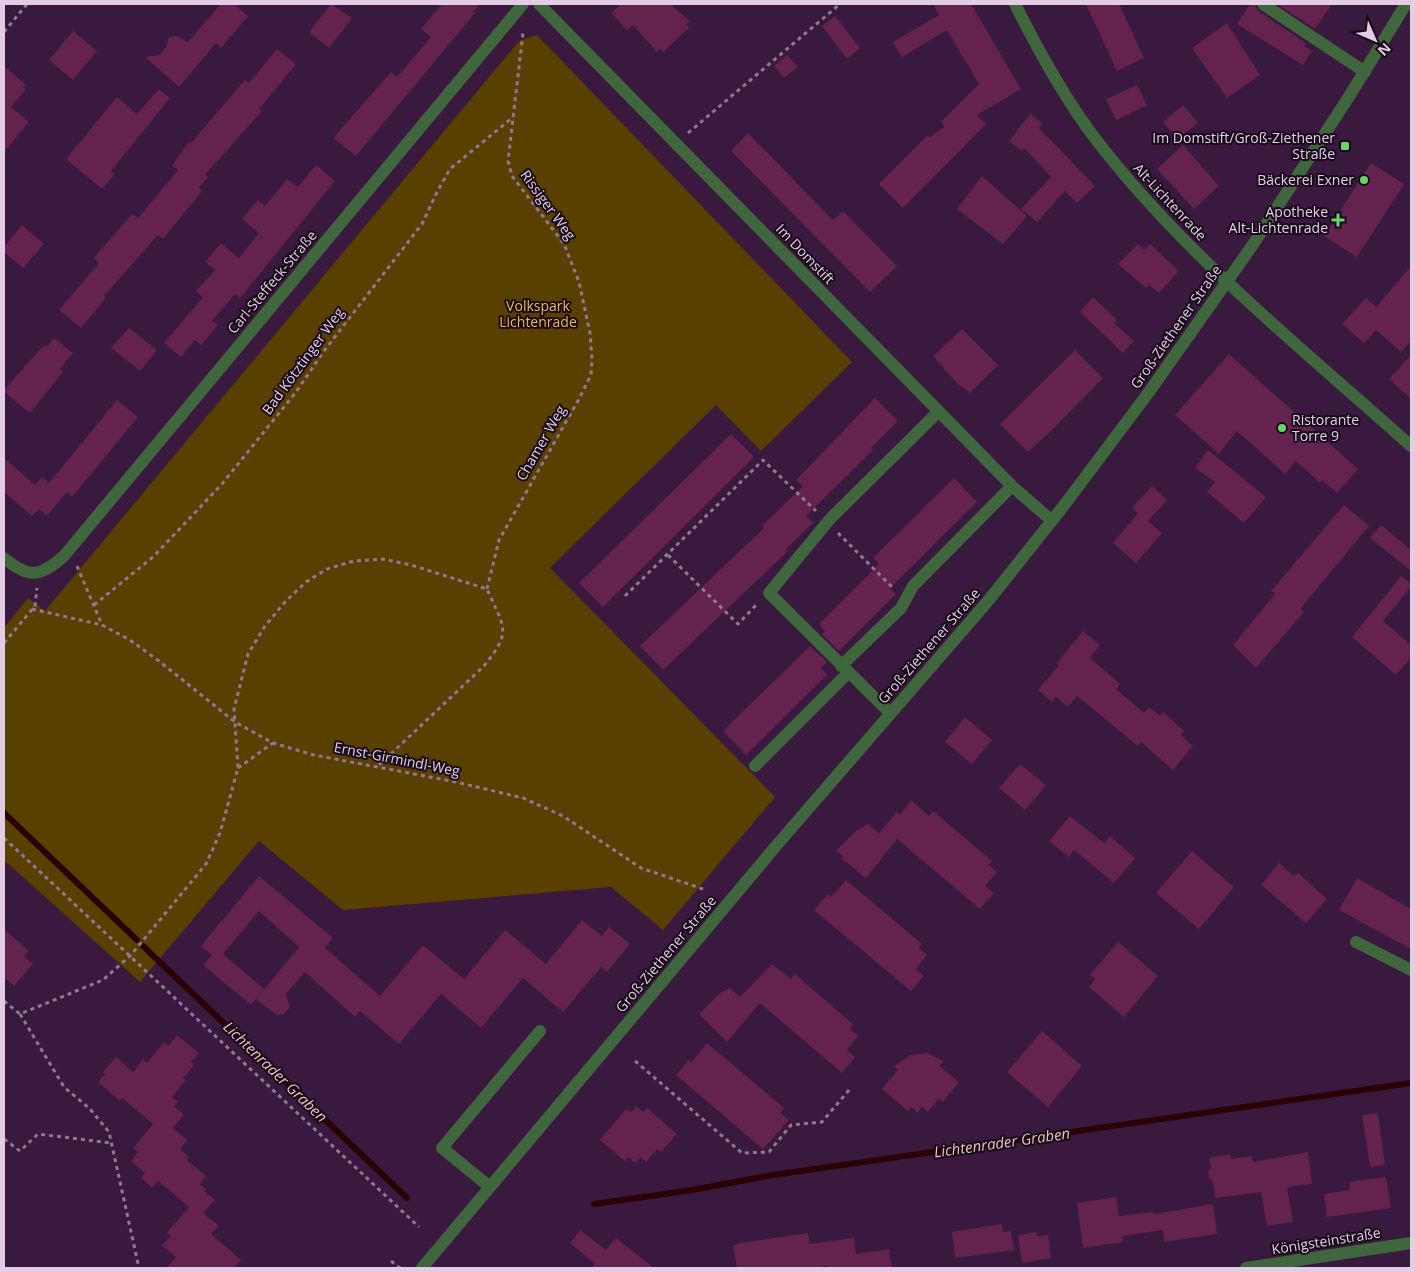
<svg xmlns="http://www.w3.org/2000/svg" width="1415" height="1272" font-family="'Open Sans',sans-serif">
  <style>
    .green { fill: #5a4000 }
    .lines { fill: none; stroke-linecap: round; stroke-linejoin: round }
    .stream { stroke: #280204; stroke-width: 6 }
    .building { fill: #64224e }
    .path { stroke: #917794; stroke-width: 3; stroke-dasharray: 4 4; stroke-linecap: butt }
    .minor { stroke: #40663e; stroke-width: 12 }
    .poi-dot { fill: #68d465; stroke: #190a1a; stroke-width: 2 }
    .labels { text-anchor: middle; stroke-width: 4; stroke-linejoin: round; paint-order: stroke }
    .poi-label { font-size: 14px; fill: #e2cde4; stroke: #190a1a; text-anchor: end }
    .street-label { font-size: 14px; fill: #e2cde4; stroke: #190a1a }
    .park-label { font-size: 14px; fill: #f0bb4c; stroke: #190a1a }
    .water-label { font-size: 15px; font-style: italic; fill: #efbfbc; stroke: #190a1a }
  </style>
  <rect width="100%" height="100%" fill="#39193d"/>
  <path class="green" d="M537,35L852,362L761,451L716,405L550,568L775,797L663,930L611,887L343,910L259,841L140,982L4,860V628L28,598L45,611L519,41Z"/>
  <g class="lines">
    <path class="stream" d="M4,813L137,940
      M143,946L407,1198
      M594,1204L692,1190L773,1175L1411,1083"/>
  </g>
  <path class="building" d="M221,4H234L248,16L221,48L216,43L179,87L145,57L160,55L166,47L169,37L177,36L188,42Z
    M331,4L352,18L329,48L309,32Z
    M442,4H480L473,12L475,13L356,156L333,138L391,72L397,77L431,37L421,29Z
    M621,4H670L690,21L686,24L689,28L663,52L660,49L657,52L633,25L627,30L611,13Z
    M933,4H971L1021,89L977,115L986,124L903,208L879,184L928,135L930,137L944,127L941,122L979,84L947,30L902,57L893,42L939,15Z
    M1086,4H1119L1144,58L1117,71Z
    M1250,4H1255L1258,11L1306,43L1304,46L1312,51L1303,65L1237,24Z
    M1277,4H1332L1315,29Z
    M835,16L860,48L847,59L822,26Z
    M1227,23L1260,75L1227,98L1192,48Z
    M73,31L97,51L73,80L49,60Z
    M277,49L296,64L259,109L262,111L205,175L208,177L199,187L202,191L163,239L158,235L104,296L106,298L81,328L59,310L99,263L94,258L132,214L138,218L178,170L172,165L189,142L191,143L245,80L249,83Z
    M787,55L798,67L784,78L774,66Z
    M4,66L26,85L23,87L26,89L11,107L29,122L4,152Z
    M1137,85L1147,105L1116,120L1106,99Z
    M159,89L170,98L111,171L115,174L102,189L66,159L117,97L137,114Z
    M1183,105L1198,123L1177,139L1163,122Z
    M1030,114L1043,124L1039,128L1095,186L1077,203L1065,191L1037,222L1021,209L1051,177L1024,148L1022,151L1009,141Z
    M748,133L833,220L843,211L897,266L870,292L731,151Z
    M1183,145L1219,186L1194,209L1157,169Z
    M1371,163L1404,184L1357,257L1324,236Z
    M316,165L335,181L240,298L235,294L212,321L218,325L201,345L195,340L181,357L164,343L203,297L196,291L215,270L205,262L221,243L239,258L259,233L242,219L258,200L265,206L287,179L298,187Z
    M982,176L1027,216L1003,244L957,209Z
    M22,225L44,244L23,268L4,252V247Z
    M1138,244L1144,250L1150,244L1179,271L1159,293L1149,285L1146,288L1118,264Z
    M1411,266V341L1401,352L1376,330L1364,343L1342,324L1366,298L1376,307Z
    M1093,297L1117,320L1114,323L1134,341L1123,353L1080,312Z
    M129,328L157,350L140,371L111,348Z
    M962,329L998,365L970,393L957,383L933,356Z
    M54,338L73,353L60,369L63,372L30,413L4,392V390L44,345L47,347Z
    M1075,350L1103,378L1052,430L1028,452L1000,424Z
    M1229,354L1358,469L1337,493L1322,480L1320,483L1296,461L1285,474L1237,431L1219,454L1175,415Z
    M1411,355V399L1389,379Z
    M875,398L898,421L871,448L873,450L806,516L813,523L786,549L788,551L663,670L640,646L764,528L762,526L803,486L796,480Z
    M117,400L138,417L72,497L67,492L47,516L39,509L32,516L4,492V458L35,485L42,477L49,483Z
    M731,434L754,457L603,607L579,583Z
    M1208,450L1266,497L1244,523L1207,492L1215,482L1195,468Z
    M954,478L977,502L890,588L896,594L839,651L822,634L825,631L819,624L879,564L873,558Z
    M1152,486L1167,500L1148,521L1162,533L1136,563L1113,543L1138,513L1132,508Z
    M1344,505L1369,526L1300,609L1304,612L1256,668L1233,645L1275,594L1271,591Z
    M1381,525L1411,550V571L1370,538Z
    M1401,576L1411,584V587L1383,621L1375,614L1411,645V657L1396,675L1352,637Z
    M1083,631L1100,645L1090,658L1120,684L1116,689L1144,713L1149,707L1160,716L1163,712L1184,731L1181,735L1193,746L1173,770L1141,742L1138,746L1077,696L1068,707L1056,697L1052,702L1038,690L1059,665L1057,663Z
    M810,646L827,662L821,668L827,675L746,755L723,731Z
    M965,717L992,740L972,764L945,742Z
    M1020,764L1046,785L1025,810L999,788Z
    M911,800L929,816L933,811L992,861L988,865L997,872L985,886L994,893L980,909L897,839L866,878L841,858L843,856L836,851L856,831L868,824L879,833L897,812L900,815Z
    M1070,816L1104,843L1110,836L1135,858L1114,883L1074,850L1069,857L1049,841Z
    M1192,851L1234,887L1199,929L1156,893Z
    M1279,863L1294,876L1298,873L1327,899L1306,923L1261,885Z
    M259,876L333,938L325,948L380,996L423,945L464,979L505,930L546,964L582,920L602,936L609,927L630,944L607,972L601,967L563,1012L523,978L481,1028L441,994L399,1044L360,1011L355,1017L305,972L286,994L290,1007L284,1014L276,1015L256,999L299,947L259,911L223,954L264,989L251,1005L203,965L212,955L201,946Z
    M1357,878L1411,909V949L1339,910Z
    M846,880L922,944L919,948L927,955L916,969L924,976L911,991L814,910L828,894L831,897Z
    M4,929L29,951L24,956L33,964L14,986L4,977Z
    M1118,942L1158,976L1124,1017L1089,987L1095,979L1090,975Z
    M772,964L791,979L795,974L853,1024L850,1029L858,1036L847,1050L855,1057L842,1073L760,1003L727,1042L699,1014L720,993L730,988L740,997Z
    M1042,1031L1082,1066L1048,1107L1007,1072Z
    M177,1035L199,1053L191,1062L194,1065L183,1078L186,1080L172,1097L178,1102L174,1106L184,1115L173,1128L187,1140L180,1149L189,1157L187,1160L206,1176L200,1184L206,1189L204,1191L215,1200L203,1213L219,1226L211,1234L241,1260L233,1268H166L176,1257L162,1245L171,1236L167,1233L189,1207L158,1181L152,1188L141,1178L145,1173L131,1161L138,1152L133,1148L153,1124L122,1098L120,1101L98,1082L105,1074L103,1072L116,1057L133,1072L143,1059L147,1063L164,1042L168,1046Z
    M707,1043L784,1108L780,1113L789,1120L763,1149L676,1075L689,1060L692,1062Z
    M927,1053L944,1061L939,1066L959,1082L943,1102L939,1099L928,1112L922,1106L918,1113L911,1107L908,1111L882,1089L898,1070L894,1066L911,1055Z
    M636,1106L643,1112L647,1108L677,1134L661,1152L657,1149L646,1162L641,1157L635,1163L628,1157L625,1161L600,1140L626,1109L631,1112Z
    M1378,1113L1385,1165L1370,1167L1362,1115Z
    M1308,1152L1312,1184L1287,1187L1293,1222L1267,1226L1261,1192L1215,1198L1213,1181L1209,1178L1208,1172L1211,1168L1209,1158L1230,1154L1231,1159L1252,1156L1253,1162Z
    M1386,1177L1391,1208L1327,1217L1324,1194L1350,1190L1349,1182Z
    M1116,1197L1119,1216L1153,1212L1154,1214L1213,1204L1217,1234L1164,1242L1163,1230L1122,1236L1123,1242L1083,1248L1077,1203Z
    M1002,1224L1003,1232L1011,1231L1014,1250L955,1258L952,1232Z
    M580,1230L606,1250L616,1238L654,1268H591L595,1264L570,1243Z
    M1036,1232L1037,1236L1048,1235L1051,1258L1022,1263L1018,1235Z
    M808,1233L810,1244L854,1238L856,1254L889,1249L892,1268H828V1266L812,1268H737L733,1246L740,1243Z"/>
  <g class="lines">
    <path class="path" d="M4,32L27,4
      M688,133L840,4
      M838,533L894,589
      M668,555L738,624L757,604
      M77,566L102,625L130,640L159,661L235,722L273,743L314,755L456,782L523,798L563,816L641,868L703,889
      M487,589L499,540L579,399L591,375L592,359L590,333L579,282L564,244L512,176L508,161L523,33
      M625,596L763,460L816,511
      M94,605L153,557L222,484L296,392L324,351L422,224L437,192L450,169L512,118
      M32,609L102,625
      M4,643L35,606L37,588
      M238,768L273,743
      M4,838L419,1227
      M4,1001L20,1014L103,980L131,955L206,864L220,833L238,768L234,709L248,654L265,626L285,602L306,582L327,569L354,561L383,559L411,565L487,589C504,628 513,631 483,667L378,766
      M20,1014L64,1087L90,1109L109,1132L139,1268
      M635,1061L742,1153L769,1152L791,1125L822,1122L849,1090
      M4,1139L20,1151L38,1134L111,1143
      M391,1261L400,1268"/>
    <path class="minor" d="M539,4L1012,486L1052,521
      M1015,4C1038,50 1063,96 1094,137C1184,255 1302,348 1411,446
      M1263,4L1365,72
      M4,558C29,579 40,577 64,556L523,4
      M841,666L901,608L913,586L1012,486
      M890,713L769,593L830,519L938,412
      M755,766L848,673
      M1356,942L1411,970
      M490,1187L442,1148L540,1031
      M422,1268L776,846L988,601L1062,508L1149,392L1252,246L1350,95L1406,4
      M1246,1268L1411,1243"/>
  </g>
  <g class="poi-dot">
    <rect x="1340" y="141" width="10" height="10" rx="2.5"/>
    <circle cx="1364" cy="180" r="5"/>
    <path d="M1335.5 212.5h5v5h5v5h-5v5h-5v-5h-5v-5h5z"/>
    <circle cx="1282" cy="428" r="5"/>
  </g>
  <g class="labels">
    <g class="poi-label">
      <text x="1335" y="143">Im Domstift/Groß-Ziethener<tspan x="1335" dy="16">Straße</tspan></text>
      <text x="1354" y="185">Bäckerei Exner</text>
      <text x="1328" y="217">Apotheke<tspan x="1328" dy="16">Alt-Lichtenrade</tspan></text>
      <text x="1292" y="425" text-anchor="start">Ristorante<tspan x="1292" dy="16">Torre 9</tspan></text>
    </g>
    <g class="street-label">
      <text transform="translate(1170 202) rotate(47)" y="5">Alt-Lichtenrade</text>
      <text transform="translate(548 205) rotate(54)" y="5">Rissiger Weg</text>
      <text transform="translate(805 254) rotate(46)" y="5">Im Domstift</text>
      <text transform="translate(272 282) rotate(-50)" y="5">Carl-Steffeck-Straße</text>
      <text transform="translate(1176 327) rotate(-55)" y="5">Groß-Ziethener Straße</text>
      <text transform="translate(303 361) rotate(-54)" y="5">Bad Kötztinger Weg</text>
      <text transform="translate(541 443) rotate(-60)" y="5">Chamer Weg</text>
      <text transform="translate(929 646) rotate(-49)" y="5">Groß-Ziethener Straße</text>
      <text transform="translate(397 759) rotate(11)" y="5">Ernst-Girmindl-Weg</text>
      <text transform="translate(666 954) rotate(-50)" y="5">Groß-Ziethener Straße</text>
      <text transform="translate(1326 1241) rotate(-9)" y="5">Königsteinstraße</text>
    </g>
    <g class="park-label">
      <text x="538" y="311">Volkspark<tspan x="538" dy="16">Lichtenrade</tspan></text>
    </g>
    <g class="water-label">
      <text transform="translate(275 1072) rotate(44)" y="5">Lichtenrader Graben</text>
      <text transform="translate(1002 1143) rotate(-8)" y="5">Lichtenrader Graben</text>
    </g>
  </g>
  <rect width="1415" height="1272" fill="none" stroke="#e2cde4" stroke-width="10"/>
  <g transform="translate(1375 40) rotate(135)" stroke="#190a1a" stroke-width="4" paint-order="stroke">
  <path d="M0-4L9 19L0 12L-9 19Z" fill="#e2cde4"/>
  <text y="-8" font-size="14" font-weight="bold" text-anchor="middle" fill="#e2cde4">N</text>
  </g>
</svg>
